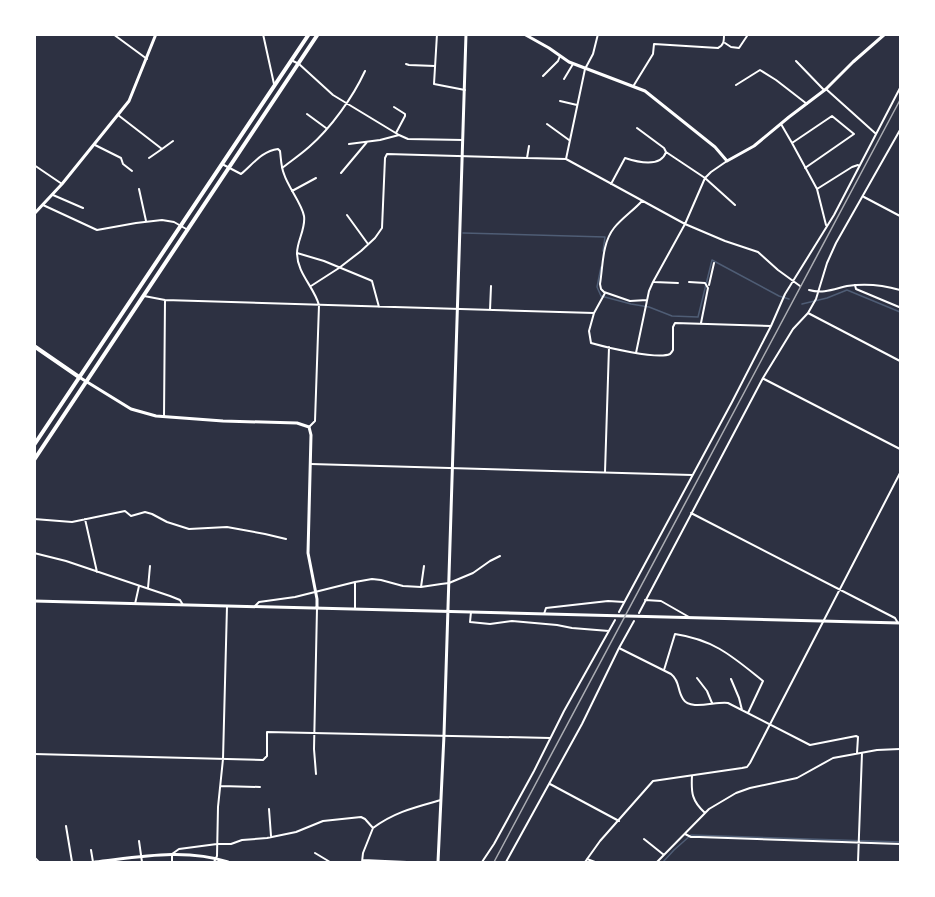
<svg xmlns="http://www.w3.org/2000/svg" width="935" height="897" font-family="'Noto Serif',serif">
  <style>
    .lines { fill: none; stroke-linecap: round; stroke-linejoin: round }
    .stream { stroke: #4f5d75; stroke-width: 1.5 }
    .minor { stroke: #fff; stroke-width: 2 }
    .tertiary { stroke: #fff; stroke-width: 3 }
    .secondary { stroke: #fff; stroke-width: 3 }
    .primary { stroke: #fff; stroke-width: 4 }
    .trunk { stroke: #fff; stroke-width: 4 }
    .rail { stroke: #abadb3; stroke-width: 1.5 }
  </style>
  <rect width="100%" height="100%" fill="#2d3142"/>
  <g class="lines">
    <path class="stream" d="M463,233L605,237L603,251
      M601,267L597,287L601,296L631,304L649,307L672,316L698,317L712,260L779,296L789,299
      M802,304L827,298L847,290L900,312
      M663,862L674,850L691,835L900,842"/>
    <path class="minor" d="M113,34L147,59
      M263,34L274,84
      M437,34L434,84L465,90
      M240,35L241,34
      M725,43L731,47L739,48L747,36
      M293,61L299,64L333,95L399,135L408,139L463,140
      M796,61L824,90
      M406,64L409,65L435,66
      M543,76L558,61L560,56
      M564,79L573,64
      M634,85L653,54L654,44L718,48C724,45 724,41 724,34
      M736,85L760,70L776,80L807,104
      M826,89L875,133
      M560,101L577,105
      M394,107L405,114V116L396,133
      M307,114L326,128
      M118,115L162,149L173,141
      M547,124L569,140
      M781,124L792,143L817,189L826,225
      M792,143L832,116L854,134L805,168
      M349,144L380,140L399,135
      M95,145L121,158L123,164L132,171
      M666,152L705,178L735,205
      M149,158L162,149
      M527,158L529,146
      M566,159L585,69L593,54L598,34
      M222,164L241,174C253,164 262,151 278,149L280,151C281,158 281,167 284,174C288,187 302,204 304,216C306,228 297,241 297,253C297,273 314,287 319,305L315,421L309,427
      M34,165L62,184
      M282,168C291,161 300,155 309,147C331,128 353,97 365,71
      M341,173L367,142
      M611,184L625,158C637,162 661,168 666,152L664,148L637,128
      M139,189L146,221
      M817,189L852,167L858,165
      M292,191L316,178
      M53,195L83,208
      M864,197L900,216
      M642,201C634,210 622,218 614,228C602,243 603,266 600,284L601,289L604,292L630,301L647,300
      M43,205L97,230L136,223L162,220L174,222L188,230
      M347,215L368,244
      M297,253L324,261L370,280L372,281L379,307
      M654,282L678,283
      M689,282L705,283L708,288L701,323
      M709,285L714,263
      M855,285L856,289L899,307
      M311,286L339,268L361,251L375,238L382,228L385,158L387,154L566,159L685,224L725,241L758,252L778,270L800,286
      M809,290C823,294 834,289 847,286C866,283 883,285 900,290
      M144,296L165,300L594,313L589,331L591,343C605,347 658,360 670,354C671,353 672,352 673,350V327L675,323L771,326
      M490,310L491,286
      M594,313L605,293
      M808,313L900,361
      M636,353L649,291L653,282L685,224L705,178L711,172L727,161
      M764,379L900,449
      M164,417L165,300
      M311,464L692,475
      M605,472L609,347
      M691,513L895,618L898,623
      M34,519L72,522L125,511L131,516L145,512L152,514L167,522L189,529L227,527L265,534L286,539
      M85,519L97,572
      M34,553L66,561L170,596L180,600L183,605
      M355,582V609
      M421,587L424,566
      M148,588L150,566
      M645,600L661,601L689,617
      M135,604L139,586
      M255,606L259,602L295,597L355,582L372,579L381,580L403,586L421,587L441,584L449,583L473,573L490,561L500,556
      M471,612L470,622L490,624L512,621L557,625L572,628L609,631
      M619,612L732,402L771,326L785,294L834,215L900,88
      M639,613L763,378L793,329L808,313L816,299L827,263L836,243L900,130
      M544,614L546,608L608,601L624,602
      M619,648L671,674C680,681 677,690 683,699C690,711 716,701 728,703L810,745L856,736L858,737L857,753
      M664,670L675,634C715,640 733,657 763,681L748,713
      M697,678L707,691L712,703
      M731,679L739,698L742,710
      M34,754L263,760L267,756V732L550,738
      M316,774L314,749L317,608
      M692,776C691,793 692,801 705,813
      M550,784L619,821
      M221,786L260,787
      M269,809L271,836
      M66,826L72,862
      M373,828C394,812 416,807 441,800
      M685,834L691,837H699L900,844
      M644,839L664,855
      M139,841L142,862
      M91,850L93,862
      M315,853L330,862
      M34,857L39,862
      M587,859L595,862
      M363,860L407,862
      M172,862V854L179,849L217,844H231L242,840L267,838L296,832L323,821L361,817L365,819L373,828L363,853L362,862
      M214,862L217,856L218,807L223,759L227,606
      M482,862L494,844L534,771L564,711L615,620
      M506,862L582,724L619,648L634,621
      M585,862L600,841L653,781L742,768L747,767L750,763L900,473
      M657,862L709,809L736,793L750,788L797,778L833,758L877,750L900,749
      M858,862L862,753"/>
    <path class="tertiary" d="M524,34L549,48L569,62L645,91L715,147L727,161L754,146L789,117L826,89L853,62L885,34
      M34,214L62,184L129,101L156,34
      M79,377L131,409L156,416L223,421L297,423L309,427L311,435L308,553L317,599V608
      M34,601L900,623
      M438,862L444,735L466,34"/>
    <path class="secondary" d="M95,862C139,857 185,848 228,862"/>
    <path class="primary" d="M34,346L79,377"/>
    <path class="trunk" d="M34,445L309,34
      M34,460L318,34"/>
    <path class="rail" d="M494,862L900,100"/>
  </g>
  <rect width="935" height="897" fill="none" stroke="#ffffff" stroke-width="72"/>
</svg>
